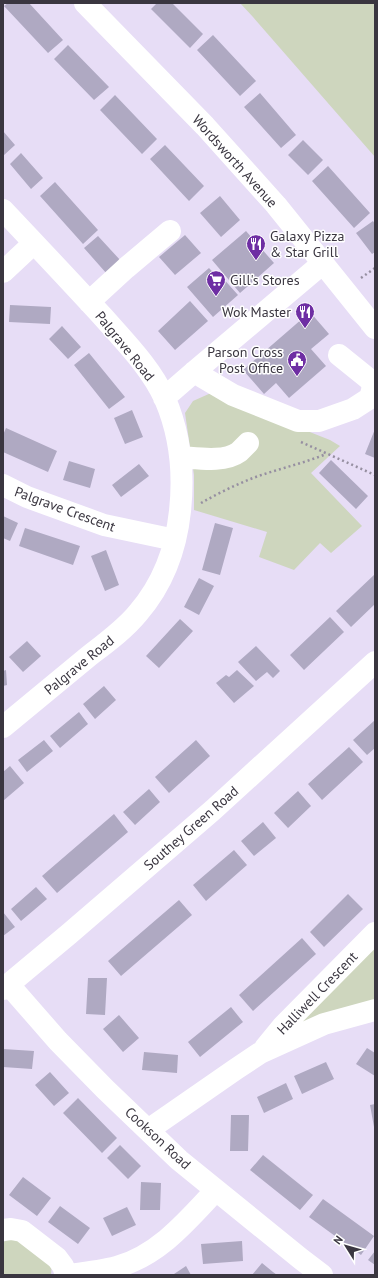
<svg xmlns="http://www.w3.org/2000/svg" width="378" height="1278" font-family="'PT Sans',sans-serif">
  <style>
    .green { fill: #ced6be }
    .building { fill: #afa9c2 }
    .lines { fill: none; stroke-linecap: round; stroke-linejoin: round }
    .path { stroke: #968fa1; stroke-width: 2.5; stroke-dasharray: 2 3; stroke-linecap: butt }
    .minor { stroke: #fff; stroke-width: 22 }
    .labels { text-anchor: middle; stroke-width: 3; stroke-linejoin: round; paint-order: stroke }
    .street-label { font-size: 14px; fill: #3a3640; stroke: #fff }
    .poi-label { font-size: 14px; fill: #3a3640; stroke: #fff; text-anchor: start }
  </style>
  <rect width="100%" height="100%" fill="#e7ddf6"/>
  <path class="green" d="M240,3H375V157L253,17Z
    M211,393L330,440L340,446L311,473L362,526L331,553L320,543L294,570L259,557L267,532L194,510V475L185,413L193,401Z
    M375,946V1001L300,1027L298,1021Z
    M8,1240H21L52,1262L51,1275H3V1242Z"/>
  <path class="building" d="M8,3H29L63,40L48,53L4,6Z
    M157,3H172L203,34L190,48L151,9Z
    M213,35L256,81L240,96L197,50Z
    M68,45L109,87L94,100L54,59Z
    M260,93L296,135L281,148L244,107Z
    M115,95L157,139L142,154L100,110Z
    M3,131L15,145L3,156Z
    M303,140L323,160L308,175L288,155Z
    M165,145L204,186L189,201L150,159Z
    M21,153L43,178L31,189L10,164Z
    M328,166L370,213L354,228L312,181Z
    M55,182L98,230L83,244L40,196Z
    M220,196L240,220L221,237L200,213Z
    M373,221L375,224V252L372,254L356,233Z
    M246,231L274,263L240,293L212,260Z
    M185,235L201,253L175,275L159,257Z
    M98,236L121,261L107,274L84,248Z
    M209,268L219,279L221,276L238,295L213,317L187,287Z
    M190,301L208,321L175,350L158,331Z
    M10,305L51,307L50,324L9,322Z
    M310,312L329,334L311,349L326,366L289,398L276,383L264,394L243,370Z
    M62,326L81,347L68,359L49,339Z
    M89,353L125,397L109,409L74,365Z
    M132,410L143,437L125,444L114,418Z
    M6,428L57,451L48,472L3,452V435Z
    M375,429V458L365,454Z
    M331,460L368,496L356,509L319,473Z
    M69,461L95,469L90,488L63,480Z
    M139,464L149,476L121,497L112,485Z
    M3,516L18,523L10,541L3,538Z
    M215,523L233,528L220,575L202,570Z
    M25,528L80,546L73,565L19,546Z
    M106,550L119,585L105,591L91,556Z
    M375,574V604L351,627L336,611Z
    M199,578L214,586L199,615L184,607Z
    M330,617L344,632L304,670L290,655Z
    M180,619L193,631L159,668L146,656Z
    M27,641L41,656L23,672L9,657Z
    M256,646L280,671L273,678L267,672L256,681L238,662Z
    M6,670L7,685L3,686V671Z
    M237,670L254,686L234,703L216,683L226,675L229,677Z
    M104,686L116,700L95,719L83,704Z
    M79,712L88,724L60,748L50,736Z
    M375,720V748L367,755L353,740Z
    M44,740L53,751L27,772L18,760Z
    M196,740L210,756L169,793L155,777Z
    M349,747L363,762L322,800L308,784Z
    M10,766L24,783L3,801V772Z
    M149,789L160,802L135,825L123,812Z
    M298,791L311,806L288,828L274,813Z
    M114,814L128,832L57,893L42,876Z
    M263,822L276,838L254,856L241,841Z
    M234,850L247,865L206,901L193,885Z
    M36,887L47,899L21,921L11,909Z
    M348,894L363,909L324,947L310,932Z
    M179,900L192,915L121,976L108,961Z
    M3,912L15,927L3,936Z
    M302,938L316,954L253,1011L239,995Z
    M88,978H107L105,1015L86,1014Z
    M231,1007L243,1022L200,1057L188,1042Z
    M119,1015L139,1038L123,1052L103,1029Z
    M367,1048L375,1053V1076L356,1064Z
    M3,1049L34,1051L32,1069L3,1067Z
    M144,1052L178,1055L177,1073L142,1070Z
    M326,1062L334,1079L302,1094L294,1076Z
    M50,1072L69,1093L54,1106L35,1085Z
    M286,1083L293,1099L264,1113L257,1097Z
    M78,1098L117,1138L102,1153L63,1113Z
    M375,1104V1126L374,1127L370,1105Z
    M231,1115H249L248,1151H230Z
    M120,1145L141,1166L128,1179L107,1158Z
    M263,1155L313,1195L300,1210L250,1170Z
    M23,1177L51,1198L37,1216L9,1195Z
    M141,1182L161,1183L160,1210H140Z
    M323,1199L374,1236L361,1255L309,1217Z
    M60,1206L90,1228L78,1244L48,1222Z
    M127,1207L136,1225L112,1236L103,1218Z
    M242,1241L243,1261L203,1264L201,1244Z
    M375,1251V1265L368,1260Z
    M262,1263L273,1272L277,1275H252Z
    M186,1266L191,1275H172L174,1274Z"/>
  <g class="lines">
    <path class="path" d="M361,278L375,268
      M301,442L375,475
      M201,503C217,494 235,485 253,478C277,469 302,464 326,454"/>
    <path class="minor" d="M85,3L205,126L276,205L375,328
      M3,210C37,246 71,282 104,318C126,343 151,368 165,399C180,434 184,474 180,511C176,549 163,584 138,613C125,629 106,643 89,656C60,680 32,703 3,727
      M3,272L34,243
      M89,302L126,268L170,231
      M194,372L233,395L298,421H319L353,409L370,398L373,387L370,380L339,355
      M164,398L194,372L323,263
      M180,457C197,458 224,463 239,452C242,449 245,446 248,443
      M3,485L27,497L104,525L175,540
      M9,985L58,1041L105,1089L179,1160L301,1259L322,1275
      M3,989L69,934L213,810L375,662
      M265,1048L283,1026L375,933
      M148,1130L236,1069L260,1053L324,1024L375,1010
      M3,1230L11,1229L22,1231L57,1258L63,1266L66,1275
      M69,1275C85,1273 102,1271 117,1267C159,1255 187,1221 216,1190"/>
  </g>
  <defs>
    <g id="restaurant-pin" transform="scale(1)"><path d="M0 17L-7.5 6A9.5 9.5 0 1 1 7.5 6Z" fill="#6e2ea3" stroke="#fff"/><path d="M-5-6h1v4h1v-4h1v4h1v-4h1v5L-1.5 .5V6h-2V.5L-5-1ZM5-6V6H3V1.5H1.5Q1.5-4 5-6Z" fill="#fff"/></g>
    <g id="supermarket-pin" transform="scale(1)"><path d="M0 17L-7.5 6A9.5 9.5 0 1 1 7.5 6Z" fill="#6e2ea3" stroke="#fff"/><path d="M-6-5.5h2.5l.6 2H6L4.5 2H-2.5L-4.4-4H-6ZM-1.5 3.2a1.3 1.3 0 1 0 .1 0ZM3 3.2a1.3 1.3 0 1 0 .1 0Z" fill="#fff"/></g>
    <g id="civic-pin" transform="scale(1)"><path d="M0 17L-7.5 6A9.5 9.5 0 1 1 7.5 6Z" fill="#6e2ea3" stroke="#fff"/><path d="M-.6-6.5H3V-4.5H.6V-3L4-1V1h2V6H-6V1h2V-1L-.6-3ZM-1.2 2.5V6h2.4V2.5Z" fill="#fff"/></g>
  </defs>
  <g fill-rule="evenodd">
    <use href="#restaurant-pin" x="256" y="244"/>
    <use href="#supermarket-pin" x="216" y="280"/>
    <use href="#restaurant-pin" x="305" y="312"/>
    <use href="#civic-pin" x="297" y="360"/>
  </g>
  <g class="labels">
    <g class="street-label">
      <text transform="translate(235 161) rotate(48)" y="5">Wordsworth Avenue</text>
      <text transform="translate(125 346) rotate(51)" y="5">Palgrave Road</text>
      <text transform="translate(65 509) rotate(20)" y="5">Palgrave Crescent</text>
      <text transform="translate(79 665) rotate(-39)" y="5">Palgrave Road</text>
      <text transform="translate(191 828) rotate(-41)" y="5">Southey Green Road</text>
      <text transform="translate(317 993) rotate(-46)" y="5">Halliwell Crescent</text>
      <text transform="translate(158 1138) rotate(43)" y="5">Cookson Road</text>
    </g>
    <g class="poi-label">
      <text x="270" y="241">Galaxy Pizza<tspan x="270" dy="16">&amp; Star Grill</tspan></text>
      <text x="230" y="285">Gill's Stores</text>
      <text x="291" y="317" text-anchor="end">Wok Master</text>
      <text x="283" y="357" text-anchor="end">Parson Cross<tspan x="283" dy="16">Post Office</tspan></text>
    </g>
  </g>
  <rect width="378" height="1278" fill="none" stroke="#3a3640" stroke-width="8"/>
  <g transform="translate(346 1246) rotate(307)" stroke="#ffffff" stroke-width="3" paint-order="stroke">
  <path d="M0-3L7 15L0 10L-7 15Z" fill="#3a3640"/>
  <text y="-6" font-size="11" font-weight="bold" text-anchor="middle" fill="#3a3640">N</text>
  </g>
</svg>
